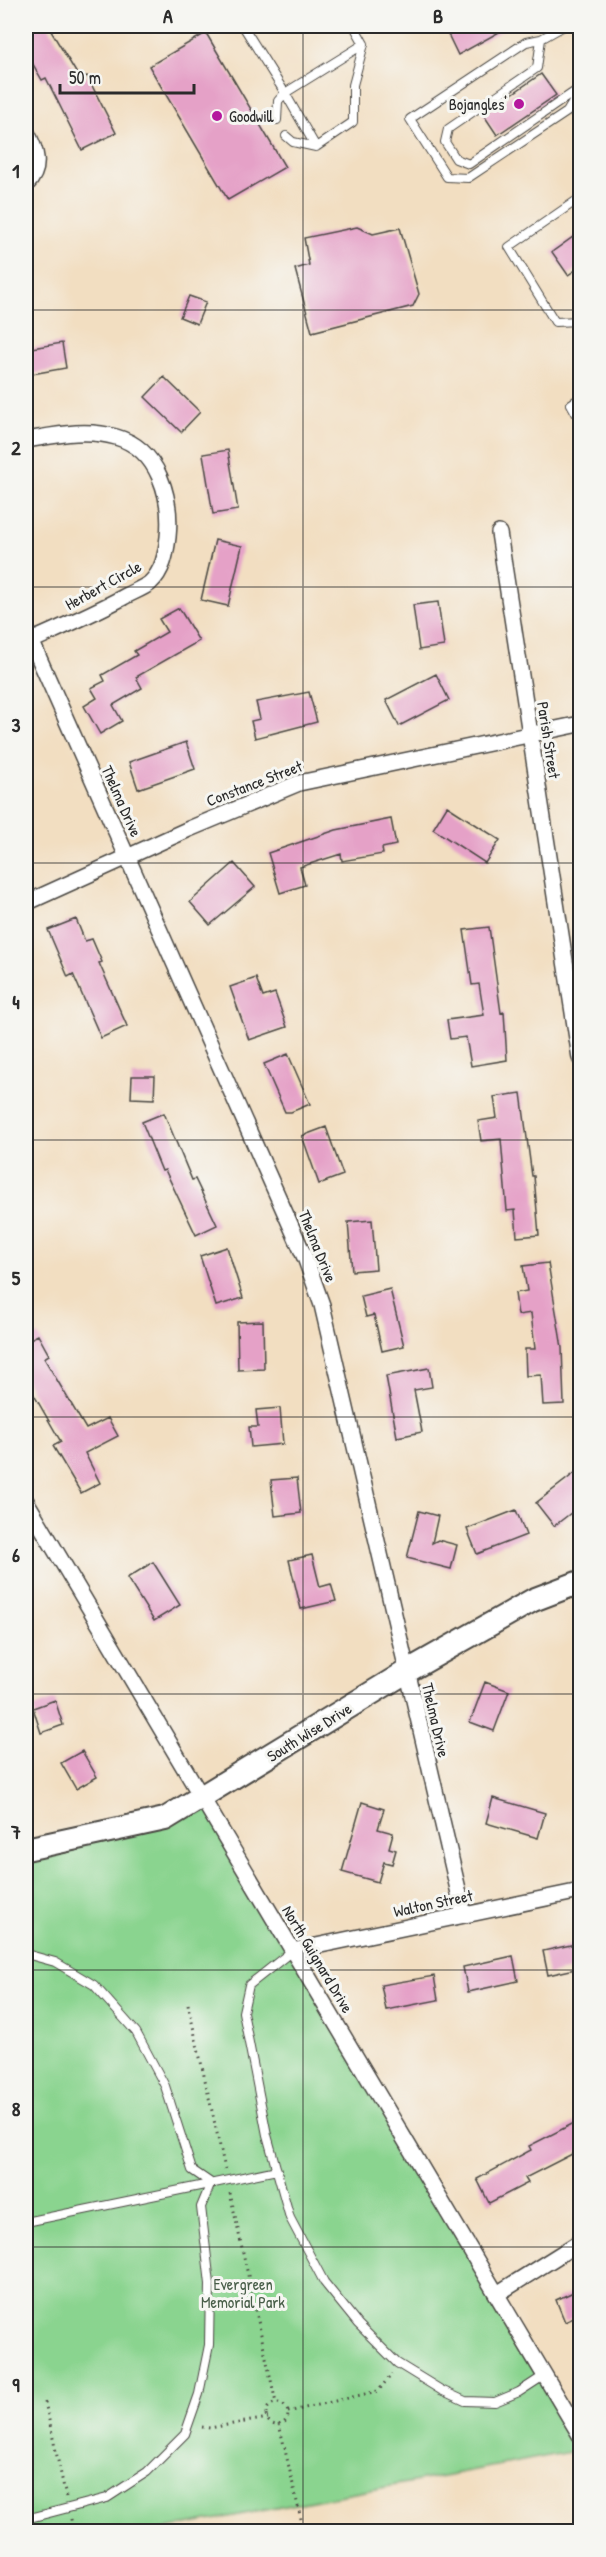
<svg xmlns="http://www.w3.org/2000/svg" width="606" height="2557" font-family="'Patrick Hand',sans-serif">
  <style>
    .green { fill: #8ad48f; stroke: #5a805d; stroke-width: 1.5 }
    .building { fill: #e5a1c7 }
    .lines { fill: none; stroke-linecap: round; stroke-linejoin: round }
    .service-casing { stroke: #494642; stroke-width: 10 }
    .minor-casing { stroke: #494642; stroke-width: 18 }
    .secondary-casing { stroke: #494642; stroke-width: 26 }
    .path { stroke: #494642; stroke-width: 3; stroke-dasharray: 1.5 4.5; stroke-linecap: butt }
    .service { stroke: #fff; stroke-width: 8 }
    .minor { stroke: #fff; stroke-width: 15 }
    .secondary { stroke: #fff; stroke-width: 22 }
    .grid { fill: none; stroke: #2b2b2b; stroke-width: 1.5; stroke-opacity: 0.55 }
    .poi-dot { fill: #b5179e; stroke: #f6f6f2; stroke-width: 2 }
    .labels { text-anchor: middle; stroke-width: 6; stroke-linejoin: round; paint-order: stroke }
    .poi-label { font-size: 16px; fill: #2b2b2b; stroke: #f6f6f2; text-anchor: end }
    .street-label { font-size: 16px; fill: #2b2b2b; stroke: #f6f6f2 }
    .park-label { font-size: 16px; fill: #485e49; stroke: #f6f6f2 }
    .neatline { fill: none; stroke: #2b2b2b; stroke-width: 2 }
    .grid-label { font-size: 20px; text-anchor: middle; font-weight: bold; fill: #2b2b2b }
  </style>
  <rect width="100%" height="100%" fill="#f6f6f2"/>
  <filter id="ink" filterUnits="userSpaceOnUse"><feTurbulence type="fractalNoise" baseFrequency=".0167" numOctaves="2"/><feDisplacementMap in="SourceGraphic" scale="12" xChannelSelector="R" yChannelSelector="G"/><feConvolveMatrix kernelMatrix="1 2 1 2 8 2 1 2 1" color-interpolation-filters="sRGB"/></filter>
  <filter id="wash" filterUnits="userSpaceOnUse"><feTurbulence type="fractalNoise" baseFrequency=".008" numOctaves="4" result="noise"/><feDisplacementMap in="SourceGraphic" scale="24" xChannelSelector="R" yChannelSelector="G"/><feGaussianBlur stdDeviation="1.35" result="paint"/><feColorMatrix in="noise" values="0 0 0 0 0 0 0 0 0 0 0 0 0 0 0 0 0 1.4 0 .05"/><feComposite in="paint" operator="in"/></filter>
  <g filter="url(#wash)">
    <rect width="100%" height="100%" fill="#f2dec1"/>
    <path class="green" d="M202,1798L580,2435V2450L155,2531H26V1849Z"/>
    <g id="blocks">
      <path class="building" d="M33,26H48L80,79L87,76L116,133L82,150L46,78L42,80L26,52V30Z
        M444,26H510L458,55Z
        M206,33L285,167L228,200L149,66Z
        M541,74L556,95L497,135L483,114Z
        M357,227L373,234L400,228L419,294L413,306L312,332L295,269L309,265L304,238Z
        M580,232V267L568,275L552,252Z
        M189,296L206,302L197,324L180,317Z
        M62,343L66,368L26,375V349Z
        M164,377L200,412L181,432L145,397Z
        M228,450L238,510L213,514L203,454Z
        M215,540L242,546L228,606L201,600Z
        M438,602L444,646L419,650L413,605Z
        M179,608L199,641L136,677L142,688L113,705L122,721L100,734L84,706L97,698L91,688L105,681L102,675L137,655L134,651L167,632L159,619Z
        M436,674L449,700L399,726L386,700Z
        M309,692L317,722L255,738L251,721L260,719L256,702Z
        M186,742L195,769L138,789L129,762Z
        M447,806L500,840L485,863L433,829Z
        M391,819L396,845L382,848L383,854L342,861L341,854L300,867L305,885L280,893L268,853L336,830Z
        M234,863L255,887L210,925L190,902Z
        M76,919L85,941L92,939L102,962L99,963L127,1026L101,1038L73,974L68,977L48,930Z
        M489,927L501,1013L504,1012L507,1060L471,1066L466,1037L450,1039L447,1020L484,1015L479,984L472,985L464,930Z
        M256,978L263,997L275,993L287,1027L249,1040L230,987Z
        M288,1054L310,1104L291,1112H285L264,1064Z
        M132,1076H155L154,1099L131,1098Z
        M521,1093L532,1176H534L539,1235L517,1237L515,1210L507,1211L501,1139L481,1141L478,1121L497,1118L494,1097Z
        M164,1113L192,1180L195,1179L217,1225L196,1235L165,1170L162,1171L142,1122Z
        M326,1127L343,1175L319,1184L302,1136Z
        M372,1220L376,1269L352,1271L348,1222Z
        M227,1247L243,1298L216,1306L200,1256Z
        M548,1263L562,1348L564,1404L543,1405L541,1375L526,1376L525,1349H535L531,1313L518,1315L515,1293L527,1291L523,1266Z
        M390,1289L404,1346L382,1351L374,1315L366,1317L361,1296Z
        M263,1321L264,1369L238,1370L237,1322Z
        M38,1335L49,1355L44,1358L86,1429L108,1418L118,1436L85,1453L100,1483L81,1493L53,1446L61,1442L26,1381V1341Z
        M429,1368L432,1387L414,1390L422,1432L397,1437L386,1376Z
        M280,1408L283,1444L251,1447L249,1427H258L256,1410Z
        M580,1469V1506L554,1526L536,1503Z
        M297,1478L301,1513L275,1516L271,1480Z
        M516,1510L526,1535L477,1554L467,1529Z
        M419,1511L438,1516L432,1543L438,1540L457,1545L451,1569L407,1558Z
        M312,1555L320,1587L331,1584L336,1601L301,1609L289,1560Z
        M153,1562L180,1605L154,1621L127,1578Z
        M485,1682L509,1691L494,1731L470,1722Z
        M55,1700L63,1725L41,1733L33,1708Z
        M82,1751L97,1777L76,1789L61,1763Z
        M493,1798L545,1813L538,1838L486,1823Z
        M362,1802L384,1809L378,1829L393,1833L389,1848L396,1850L392,1864L384,1862L378,1882L342,1872Z
        M580,1943V1968L548,1975L543,1951Z
        M513,1956L518,1981L468,1992L463,1967Z
        M434,1976L438,2000L386,2010L381,1985Z
        M580,2120V2150L525,2178L528,2183L489,2203L477,2179L531,2150L529,2146Z
        M580,2289V2315L565,2322L556,2300Z"/>
    </g>
  </g>
  <g filter="url(#ink)">
    <use href="#blocks" fill-opacity="0" stroke="#494642" stroke-width="1.5"/>
    <g class="lines">
      <g class="service-casing">
        <path id="service" d="M243,26L285,93L364,44L354,26
          M564,26L541,39L526,42L410,119L447,177L468,178L567,112L580,90
          M541,39L537,68L448,129L445,142L456,159L469,164L580,88
          M277,120L278,101L285,93L316,147L353,122V85L364,44
          M286,136L293,142L316,147
          M580,198L509,247L555,322L580,321
          M580,398L571,404L580,420
          M292,1951L249,1985L243,2012L267,2135L290,2218L324,2282L358,2324L397,2363L441,2390L465,2401L495,2402L519,2392L545,2375
          M26,1954L55,1962L94,1985L136,2032L165,2086L192,2170L211,2183
          M26,2222L277,2170
          M26,2519L107,2498L147,2472L185,2434L199,2394L209,2345L210,2284L201,2207L211,2183"/>
      </g>
      <g class="minor-casing">
        <path id="minor" d="M26,131C36,149 43,168 26,185
          M26,440C56,435 86,428 116,437C159,449 172,498 168,537C166,554 163,571 150,583C142,589 130,593 122,598C92,614 62,627 31,641
          M499,533L580,1058
          M26,629L306,1260L322,1305L464,1915
          M26,903L189,829L299,783L580,724
          M26,1501L580,2435
          M292,1951L580,1891
          M497,2294L580,2242"/>
      </g>
      <g class="secondary-casing">
        <path id="secondary" d="M26,1849L165,1819L406,1672L533,1600L580,1582"/>
      </g>
      <path class="path" d="M188,2004L225,2169
        M230,2193L276,2403
        M45,2402L66,2497
        M266 2414a11 11 0 1 1 22 0a11 11 0 1 1-22 0Z
        M288,2412L378,2391L392,2374
        M279,2424L304,2532
        M202,2427L210,2428L268,2418
        M71,2519L73,2532"/>
      <use href="#service" class="service"/>
      <use href="#minor" class="minor"/>
      <use href="#secondary" class="secondary"/>
    </g>
  </g>
  <path class="grid" d="M303,26V2532M26,310H580M26,587H580M26,863H580M26,1140H580M26,1417H580M26,1694H580M26,1970H580M26,2247H580"/>
  <g class="poi-dot">
    <circle cx="519" cy="104" r="6"/>
    <circle cx="217" cy="116" r="6"/>
  </g>
  <g class="labels">
    <g class="poi-label">
      <text x="507" y="110">Bojangles'</text>
      <text x="229" y="122" text-anchor="start">Goodwill</text>
    </g>
    <g class="street-label">
      <text transform="translate(103 585) rotate(-29)" y="6">Herbert Circle</text>
      <text transform="translate(549 740) rotate(81)" y="6">Parish Street</text>
      <text transform="translate(254 783) rotate(-21)" y="6">Constance Street</text>
      <text transform="translate(122 801) rotate(66)" y="6">Thelma Drive</text>
      <text transform="translate(318 1246) rotate(68)" y="6">Thelma Drive</text>
      <text transform="translate(436 1720) rotate(77)" y="6">Thelma Drive</text>
      <text transform="translate(309 1732) rotate(-32)" y="6">South Wise Drive</text>
      <text transform="translate(433 1903) rotate(-12)" y="6">Walton Street</text>
      <text transform="translate(318 1959) rotate(59)" y="6">North Guignard Drive</text>
    </g>
    <g class="park-label">
      <text x="243" y="2290">Evergreen<tspan x="243" dy="18">Memorial Park</tspan></text>
    </g>
  </g>
  <rect width="606" height="2557" fill="none" stroke="#f6f6f2" stroke-width="66"/>
  <path d="M60 84v9h134v-9" fill="none" stroke="#2b2b2b" stroke-width="3"/>
  <text x="69" y="84" font-size="18" fill="#2b2b2b" stroke="#f6f6f2" stroke-width="4.5" paint-order="stroke">50 m</text>
  <rect x="33" y="33" width="540" height="2491" class="neatline"/>
  <g class="grid-label">
    <text x="168" y="23">A</text>
    <text x="438" y="23">B</text>
    <text x="16" y="178">1</text>
    <text x="16" y="455">2</text>
    <text x="16" y="732">3</text>
    <text x="16" y="1009">4</text>
    <text x="16" y="1285">5</text>
    <text x="16" y="1562">6</text>
    <text x="16" y="1839">7</text>
    <text x="16" y="2116">8</text>
    <text x="16" y="2392">9</text>
  </g>
</svg>
